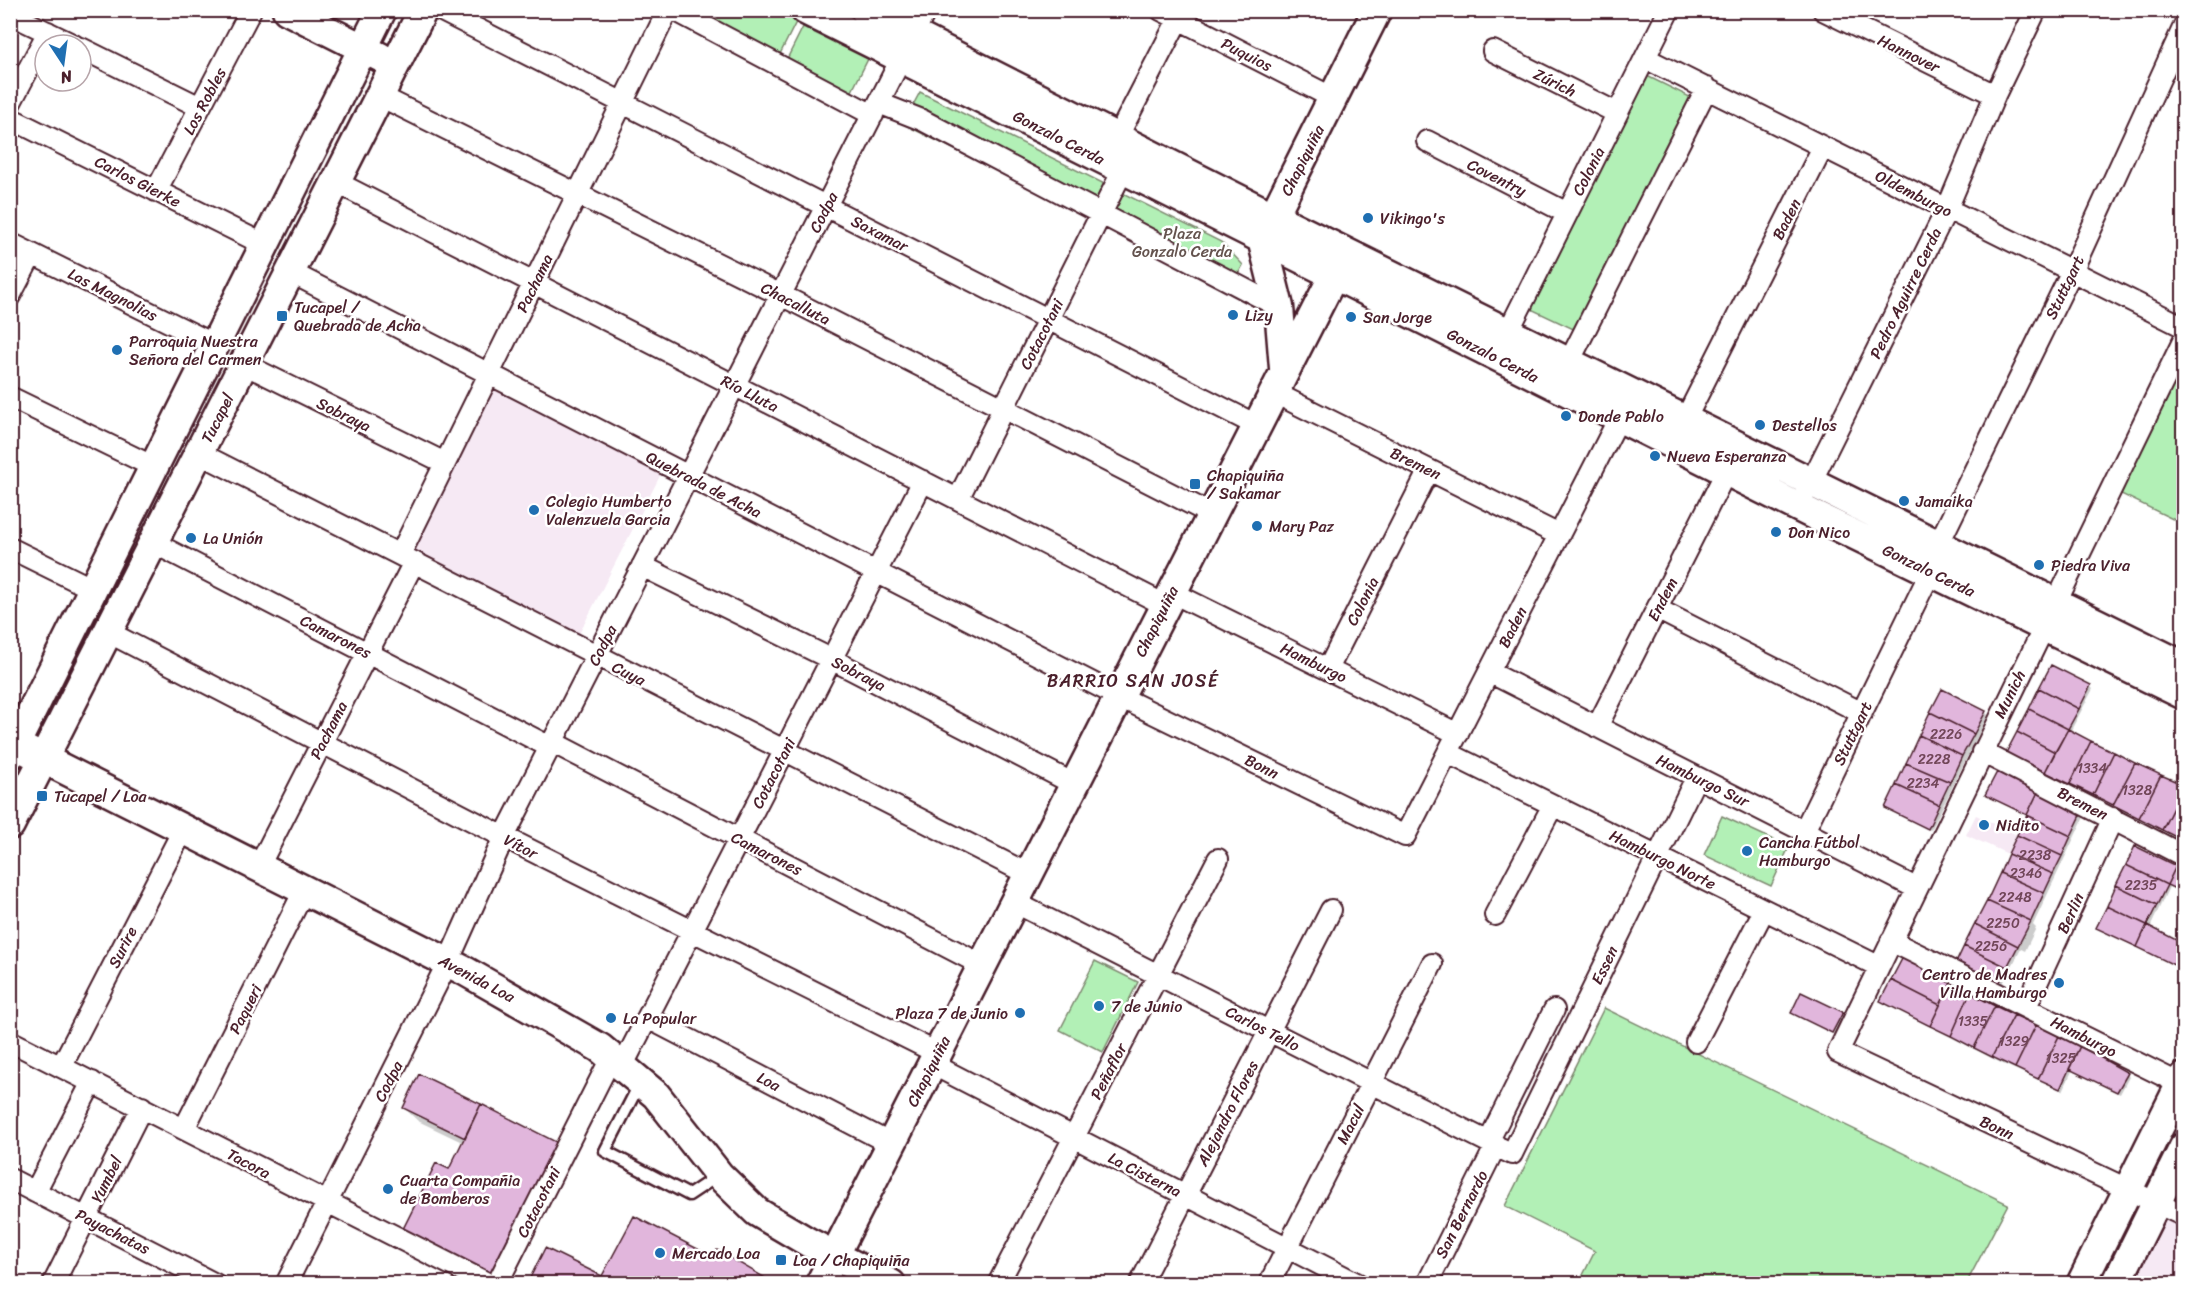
<svg xmlns="http://www.w3.org/2000/svg" width="2194" height="1294" font-family="Sriracha,sans-serif">
  <style>
    .built { fill: #f6e9f4 }
    .green { fill: #b2f0b6; stroke: #7e8870; stroke-width: 1.5 }
    .shadow { fill: #0003 }
    .building { fill: #e1b6dc; stroke: #4a1f2b; stroke-width: 1.5 }
    .lines { fill: none; stroke-linecap: round; stroke-linejoin: round }
    .lane-casing { stroke: #4a1f2b; stroke-width: 15 }
    .street-casing { stroke: #4a1f2b; stroke-width: 24 }
    .secondary-casing { stroke: #4a1f2b; stroke-width: 33 }
    .lane { stroke: #fff; stroke-width: 10 }
    .street { stroke: #fff; stroke-width: 20 }
    .secondary { stroke: #fff; stroke-width: 28 }
    .poi-dot { fill: #1f6fb2; stroke: #fff; stroke-width: 2 }
    .labels { text-anchor: middle; stroke-width: 5; stroke-linejoin: round; paint-order: stroke }
    .number-label { font-size: 14px; fill: #704557 }
    .street-label { font-size: 16px; fill: #4a1f2b; stroke: #fff }
    .poi-label { font-size: 16px; fill: #4a1f2b; stroke: #fff; text-anchor: start }
    .park-label { font-size: 16px; fill: #64534e; stroke: #fff }
    .neighbourhood-label { font-size: 18px; letter-spacing: 1.5px; fill: #4a1f2b; stroke: #fff }
  </style>
  <rect width="100%" height="100%" fill="#fff"/>
  <filter id="ink" filterUnits="userSpaceOnUse"><feTurbulence type="fractalNoise" baseFrequency=".0167" numOctaves="2"/><feDisplacementMap in="SourceGraphic" scale="12" xChannelSelector="R" yChannelSelector="G"/><feConvolveMatrix kernelMatrix="1 2 1 2 8 2 1 2 1" color-interpolation-filters="sRGB"/></filter>
  <g filter="url(#ink)">
    <path class="built" d="M489,386L662,472L579,634L407,548Z
      M1976,815L2017,835L2008,854L1966,835Z
      M2183,1160V1283H2123Z"/>
    <path class="green" d="M683,11H777L797,20L778,58Z
      M803,27L868,59L849,97L784,65Z
      M1645,75L1698,101L1584,334L1531,309Z
      M920,92L1221,242L1243,265L1231,287L903,124Z
      M2175,370L2183,375V524L2115,491Z
      M1722,816L1789,847L1771,886L1704,855Z
      M1095,961L1138,982L1103,1052L1060,1030Z
      M1604,1008L2008,1204L1966,1284L1579,1283L1595,1251L1505,1206Z"/>
    <path class="shadow" d="M2090,686L2093,689L2070,732L2184,787V843L2151,824L2149,827L2125,814L2114,803L2100,800L2007,752Z
      M1985,712L1988,715L1931,830L1889,811L1887,808Z
      M1990,797L2081,815L2084,817L2033,925L2036,928L2025,951L2021,949L2001,987L1959,967L2028,816Z
      M2184,871V894L2169,887L2150,928L2184,946V954L2177,966L2098,927Z
      M1903,959L2127,1074L2129,1077L2120,1094L2072,1071L2063,1091L2001,1063L1885,1003Z
      M1793,1013H1842L1844,1016L1835,1035Z
      M404,1108L557,1144L450,1171L464,1143L418,1121Z"/>
    <path class="building" d="M2051,665L2091,685L2079,709L2039,688Z
      M2039,688L2079,709L2068,729L2029,709Z
      M1942,689L1986,711L1974,734L1930,712Z
      M2029,709L2068,729L2055,752L2017,732Z
      M1930,712L1974,734L1962,756L1919,735Z
      M2068,729L2091,741L2070,784L2045,772Z
      M2017,732L2055,752L2045,772L2006,753Z
      M1919,735L1962,756L1950,782L1906,763Z
      M2091,741L2114,752L2093,795L2070,784Z
      M2114,752L2135,763L2113,805L2093,795Z
      M1906,763L1950,782L1939,805L1896,785Z
      M2135,763L2161,775L2139,818L2113,805Z
      M1997,772L2038,792L2027,815L1985,795Z
      M2161,775L2184,785L2162,830L2139,818Z
      M1896,785L1939,805L1928,829L1885,808Z
      M2184,786V841L2162,830Z
      M2038,792L2082,813L2071,836L2027,815Z
      M2027,815L2071,836L2062,856L2017,835Z
      M2017,835L2062,856L2053,874L2008,854Z
      M2135,846L2176,866L2167,885L2126,865Z
      M2008,854L2053,874L2044,893L2000,873Z
      M2126,865L2167,885L2157,905L2116,885Z
      M2176,866L2184,870V893L2167,885Z
      M2000,873L2044,893L2031,921L1987,901Z
      M2116,885L2157,905L2147,925L2107,906Z
      M1987,901L2031,921L2018,946L1975,924Z
      M2107,906L2147,925L2137,947L2096,928Z
      M1975,924L2018,946L2007,967L1964,946Z
      M2147,925L2184,944L2174,965L2137,947Z
      M1964,946L2007,967L1998,986L1955,965Z
      M1903,957L1951,983L1940,1005L1891,980Z
      M1891,980L1940,1005L1930,1026L1880,1001Z
      M1951,983L1970,993L1951,1036L1930,1026Z
      M1801,992L1843,1012L1832,1033L1791,1013Z
      M1970,993L1995,1006L1974,1048L1951,1036Z
      M1995,1006L2014,1015L1992,1057L1974,1048Z
      M2014,1015L2036,1025L2015,1068L1992,1057Z
      M2036,1025L2059,1036L2038,1079L2015,1068Z
      M2059,1036L2080,1046L2060,1089L2038,1079Z
      M2080,1046L2128,1073L2117,1092L2069,1069Z
      M419,1074L481,1104L465,1138L403,1108Z
      M481,1104L558,1143L490,1277L401,1233L436,1163L449,1169Z
      M634,1216L713,1257L717,1250L767,1279L765,1284H618L602,1276Z
      M545,1248L602,1276L618,1284H527Z"/>
    <g class="lines">
      <g class="lane-casing">
        <path id="lane" d="M640,1083L605,1151L689,1195L719,1175"/>
      </g>
      <g class="street-casing">
        <path id="street" d="M440,10L1256,425
          M674,10L873,115
          M1161,10L1333,98
          M1823,10L1995,95
          M10,14L74,45
          M81,48L200,107
          M1493,51L1617,113
          M1645,58L2184,327
          M380,96L781,295L1211,514
          M879,103L922,120L1279,307
          M10,104L48,32
          M10,118L265,245
          M1117,138L1183,10
          M1427,141L1567,213
          M336,182L1165,605
          M156,191L251,10
          M10,243L215,345
          M290,272L1118,696L1405,836L1619,418
          M10,296L32,254
          M1508,332L1669,10
          M2184,339L1838,1052L2184,1216
          M1569,362L1707,88
          M244,364L445,463
          M1273,392L1559,535
          M10,397L154,467
          M1685,420L1823,147
          M199,453L1028,874
          M1806,492L1947,209L1995,95L2036,10
          M958,499L1123,170
          M154,543L550,747
          M1938,545L2072,271L2184,26
          M10,548L93,589
          M400,555L668,10
          M642,566L831,659L1074,784
          M1171,592L1458,734
          M1657,609L1862,713
          M108,632L504,837L937,1053
          M1328,669L1429,470
          M1489,672L1916,888
          M1597,727L1726,472
          M552,742L982,965
          M1982,752L2184,856
          M1448,753L1878,966
          M1804,831L1931,571
          M259,866L414,562
          M1014,902L1512,1154L1696,778
          M1495,915L1553,805
          M1891,941L2180,1084
          M2026,1007L2113,818
          M648,1018L891,1144
          M10,1041L489,1284
          M1696,1042L1764,910
          M932,1064L1358,1284
          M623,1065L923,481
          M61,1067L184,828
          M184,1129L305,889
          M1488,1142L1554,1010
          M10,1179L215,1284
          M35,1192L92,1082
          M53,1284L142,1107
          M286,1284L448,962L504,837L926,10
          M497,1284L612,1056
          M998,1284L1218,859
          M1140,1284L1331,910
          M1269,1284L1432,964
          M1427,1284L1496,1145"/>
      </g>
      <g class="secondary-casing">
        <path id="secondary" d="M287,10L380,57
          M805,10L1816,516L2184,695
          M865,10L1274,217L2184,666
          M1284,368L1279,307L1262,239L1377,10
          M10,742L465,971L600,1048L656,1095L719,1175L757,1212L808,1242L891,1284
          M10,755L382,10
          M10,825L423,10
          M820,1284L1334,275
          M2081,1284L2184,1077
          M2116,1284L2184,1147"/>
      </g>
      <use href="#lane" class="lane"/>
      <use href="#street" class="street"/>
      <use href="#secondary" class="secondary"/>
    </g>
  </g>
  <g class="poi-dot">
    <circle cx="1368" cy="218" r="6"/>
    <circle cx="1233" cy="315" r="6"/>
    <rect x="276" y="310" width="12" height="12" rx="3"/>
    <circle cx="1351" cy="317" r="6"/>
    <circle cx="117" cy="350" r="6"/>
    <circle cx="1566" cy="416" r="6"/>
    <circle cx="1760" cy="425" r="6"/>
    <circle cx="1655" cy="456" r="6"/>
    <rect x="1189" y="478" width="12" height="12" rx="3"/>
    <circle cx="1904" cy="501" r="6"/>
    <circle cx="534" cy="510" r="6"/>
    <circle cx="1257" cy="526" r="6"/>
    <circle cx="1776" cy="532" r="6"/>
    <circle cx="191" cy="538" r="6"/>
    <circle cx="2039" cy="565" r="6"/>
    <rect x="36" y="790" width="12" height="12" rx="3"/>
    <circle cx="1984" cy="825" r="6"/>
    <circle cx="1747" cy="851" r="6"/>
    <circle cx="2059" cy="983" r="6"/>
    <circle cx="1099" cy="1006" r="6"/>
    <circle cx="1020" cy="1013" r="6"/>
    <circle cx="611" cy="1018" r="6"/>
    <circle cx="388" cy="1189" r="6"/>
    <circle cx="660" cy="1253" r="6"/>
    <rect x="775" y="1254" width="12" height="12" rx="3"/>
  </g>
  <g class="labels">
    <g class="number-label">
      <text x="1946" y="739">2226</text>
      <text x="1934" y="764">2228</text>
      <text x="2092" y="773">1334</text>
      <text x="1923" y="788">2234</text>
      <text x="2137" y="795">1328</text>
      <text x="2035" y="860">2238</text>
      <text x="2026" y="878">2346</text>
      <text x="2141" y="890">2235</text>
      <text x="2015" y="902">2248</text>
      <text x="2003" y="928">2250</text>
      <text x="1991" y="951">2256</text>
      <text x="1973" y="1026">1335</text>
      <text x="2014" y="1046">1329</text>
      <text x="2061" y="1063">1325</text>
    </g>
    <g class="street-label">
      <text transform="translate(1909 53) rotate(26)" y="6">Hannover</text>
      <text transform="translate(1247 54) rotate(27)" y="6">Puquios</text>
      <text transform="translate(1555 82) rotate(26)" y="6">Zúrich</text>
      <text transform="translate(204 101) rotate(-62)" y="6">Los Robles</text>
      <text transform="translate(1059 137) rotate(27)" y="6">Gonzalo Cerda</text>
      <text transform="translate(1302 160) rotate(-63)" y="6">Chapiquiña</text>
      <text transform="translate(1588 171) rotate(-63)" y="6">Colonia</text>
      <text transform="translate(1497 177) rotate(27)" y="6">Coventry</text>
      <text transform="translate(138 181) rotate(27)" y="6">Carlos Gierke</text>
      <text transform="translate(1914 193) rotate(27)" y="6">Oldemburgo</text>
      <text transform="translate(823 212) rotate(-63)" y="6">Codpa</text>
      <text transform="translate(1786 219) rotate(-63)" y="6">Baden</text>
      <text transform="translate(880 233) rotate(27)" y="6">Saxamar</text>
      <text transform="translate(534 283) rotate(-64)" y="6">Pachama</text>
      <text transform="translate(2064 287) rotate(-64)" y="6">Stuttgart</text>
      <text transform="translate(1905 293) rotate(-64)" y="6">Pedro Aguirre Cerda</text>
      <text transform="translate(113 294) rotate(27)" y="6">Las Magnolias</text>
      <text transform="translate(796 303) rotate(27)" y="6">Chacalluta</text>
      <text transform="translate(1041 334) rotate(-63)" y="6">Cotacotani</text>
      <text transform="translate(1493 355) rotate(27)" y="6">Gonzalo Cerda</text>
      <text transform="translate(750 393) rotate(27)" y="6">Río Lluta</text>
      <text transform="translate(344 414) rotate(26)" y="6">Sobraya</text>
      <text transform="translate(217 418) rotate(-63)" y="6">Tucapel</text>
      <text transform="translate(1416 463) rotate(26)" y="6">Bremen</text>
      <text transform="translate(704 484) rotate(27)" y="6">Quebrada de Acha</text>
      <text transform="translate(1929 570) rotate(26)" y="6">Gonzalo Cerda</text>
      <text transform="translate(1662 599) rotate(-63)" y="6">Endem</text>
      <text transform="translate(1362 601) rotate(-63)" y="6">Colonia</text>
      <text transform="translate(1156 621) rotate(-63)" y="6">Chapiquiña</text>
      <text transform="translate(1512 627) rotate(-63)" y="6">Baden</text>
      <text transform="translate(336 636) rotate(27)" y="6">Camarones</text>
      <text transform="translate(602 645) rotate(-63)" y="6">Codpa</text>
      <text transform="translate(1314 662) rotate(26)" y="6">Hamburgo</text>
      <text transform="translate(629 673) rotate(27)" y="6">Cuya</text>
      <text transform="translate(859 673) rotate(27)" y="6">Sobraya</text>
      <text transform="translate(2009 694) rotate(-64)" y="6">Munich</text>
      <text transform="translate(328 730) rotate(-63)" y="6">Pachama</text>
      <text transform="translate(1852 733) rotate(-64)" y="6">Stuttgart</text>
      <text transform="translate(1262 766) rotate(26)" y="6">Bonn</text>
      <text transform="translate(773 773) rotate(-63)" y="6">Cotacotani</text>
      <text transform="translate(1703 780) rotate(26)" y="6">Hamburgo Sur</text>
      <text transform="translate(2083 803) rotate(27)" y="6">Bremen</text>
      <text transform="translate(521 846) rotate(27)" y="6">Vítor</text>
      <text transform="translate(767 853) rotate(27)" y="6">Camarones</text>
      <text transform="translate(1663 859) rotate(26)" y="6">Hamburgo Norte</text>
      <text transform="translate(2070 913) rotate(-65)" y="6">Berlin</text>
      <text transform="translate(122 947) rotate(-63)" y="6">Surire</text>
      <text transform="translate(1604 965) rotate(-64)" y="6">Essen</text>
      <text transform="translate(477 978) rotate(28)" y="6">Avenida Loa</text>
      <text transform="translate(245 1009) rotate(-63)" y="6">Paqueri</text>
      <text transform="translate(1263 1028) rotate(27)" y="6">Carlos Tello</text>
      <text transform="translate(2084 1036) rotate(27)" y="6">Hamburgo</text>
      <text transform="translate(928 1071) rotate(-63)" y="6">Chapiquiña</text>
      <text transform="translate(1108 1071) rotate(-63)" y="6">Peñaflor</text>
      <text transform="translate(388 1081) rotate(-63)" y="6">Codpa</text>
      <text transform="translate(769 1081) rotate(27)" y="6">Loa</text>
      <text transform="translate(1227 1113) rotate(-63)" y="6">Alejandro Flores</text>
      <text transform="translate(1350 1124) rotate(-63)" y="6">Macul</text>
      <text transform="translate(1997 1127) rotate(25)" y="6">Bonn</text>
      <text transform="translate(249 1163) rotate(28)" y="6">Tacora</text>
      <text transform="translate(1145 1174) rotate(27)" y="6">La Cisterna</text>
      <text transform="translate(106 1179) rotate(-63)" y="6">Yumbel</text>
      <text transform="translate(538 1202) rotate(-63)" y="6">Cotacotani</text>
      <text transform="translate(1461 1214) rotate(-63)" y="6">San Bernardo</text>
      <text transform="translate(113 1231) rotate(27)" y="6">Payachatas</text>
    </g>
    <g class="poi-label">
      <text x="1380" y="224">Vikingo's</text>
      <text x="294" y="313">Tucapel /<tspan x="294" dy="18">Quebrada de Acha</tspan></text>
      <text x="1245" y="321">Lizy</text>
      <text x="1363" y="323">San Jorge</text>
      <text x="129" y="347">Parroquia Nuestra<tspan x="129" dy="18">Señora del Carmen</tspan></text>
      <text x="1578" y="422">Donde Pablo</text>
      <text x="1772" y="431">Destellos</text>
      <text x="1667" y="462">Nueva Esperanza</text>
      <text x="1207" y="481">Chapiquiña<tspan x="1207" dy="18">/ Sakamar</tspan></text>
      <text x="546" y="507">Colegio Humberto<tspan x="546" dy="18">Valenzuela Garcia</tspan></text>
      <text x="1916" y="507">Jamaika</text>
      <text x="1269" y="532">Mary Paz</text>
      <text x="1788" y="538">Don Nico</text>
      <text x="203" y="544">La Unión</text>
      <text x="2051" y="571">Piedra Viva</text>
      <text x="54" y="802">Tucapel / Loa</text>
      <text x="1996" y="831">Nidito</text>
      <text x="1759" y="848">Cancha Fútbol<tspan x="1759" dy="18">Hamburgo</tspan></text>
      <text x="2047" y="980" text-anchor="end">Centro de Madres<tspan x="2047" dy="18">Villa Hamburgo</tspan></text>
      <text x="1111" y="1012">7 de Junio</text>
      <text x="1008" y="1019" text-anchor="end">Plaza 7 de Junio</text>
      <text x="623" y="1024">La Popular</text>
      <text x="400" y="1186">Cuarta Compañia<tspan x="400" dy="18">de Bomberos</tspan></text>
      <text x="672" y="1259">Mercado Loa</text>
      <text x="793" y="1266">Loa / Chapiquiña</text>
    </g>
    <g class="park-label">
      <text x="1182" y="239">Plaza<tspan x="1182" dy="18">Gonzalo Cerda</tspan></text>
    </g>
    <g class="neighbourhood-label">
      <text x="1133" y="687">BARRIO SAN JOSÉ</text>
    </g>
  </g>
  <rect width="2194" height="1294" fill="none" stroke="#fff" stroke-width="36"/>
  <rect x="18" y="18" width="2158" height="1258" fill="none" stroke="#4a1f2b" stroke-width="2" filter="url(#ink)"/>
  <g transform="translate(63 63) rotate(167)"><circle r="28" fill="#ffffff" stroke="#b7a5aa" stroke-width="1.5"/>
  <path d="M0-4.5L10 22L0 15L-10 22Z" fill="#1f6fb2"/>
  <text y="-9" font-size="16" font-weight="bold" text-anchor="middle" fill="#4a1f2b">N</text>
  </g>
</svg>
